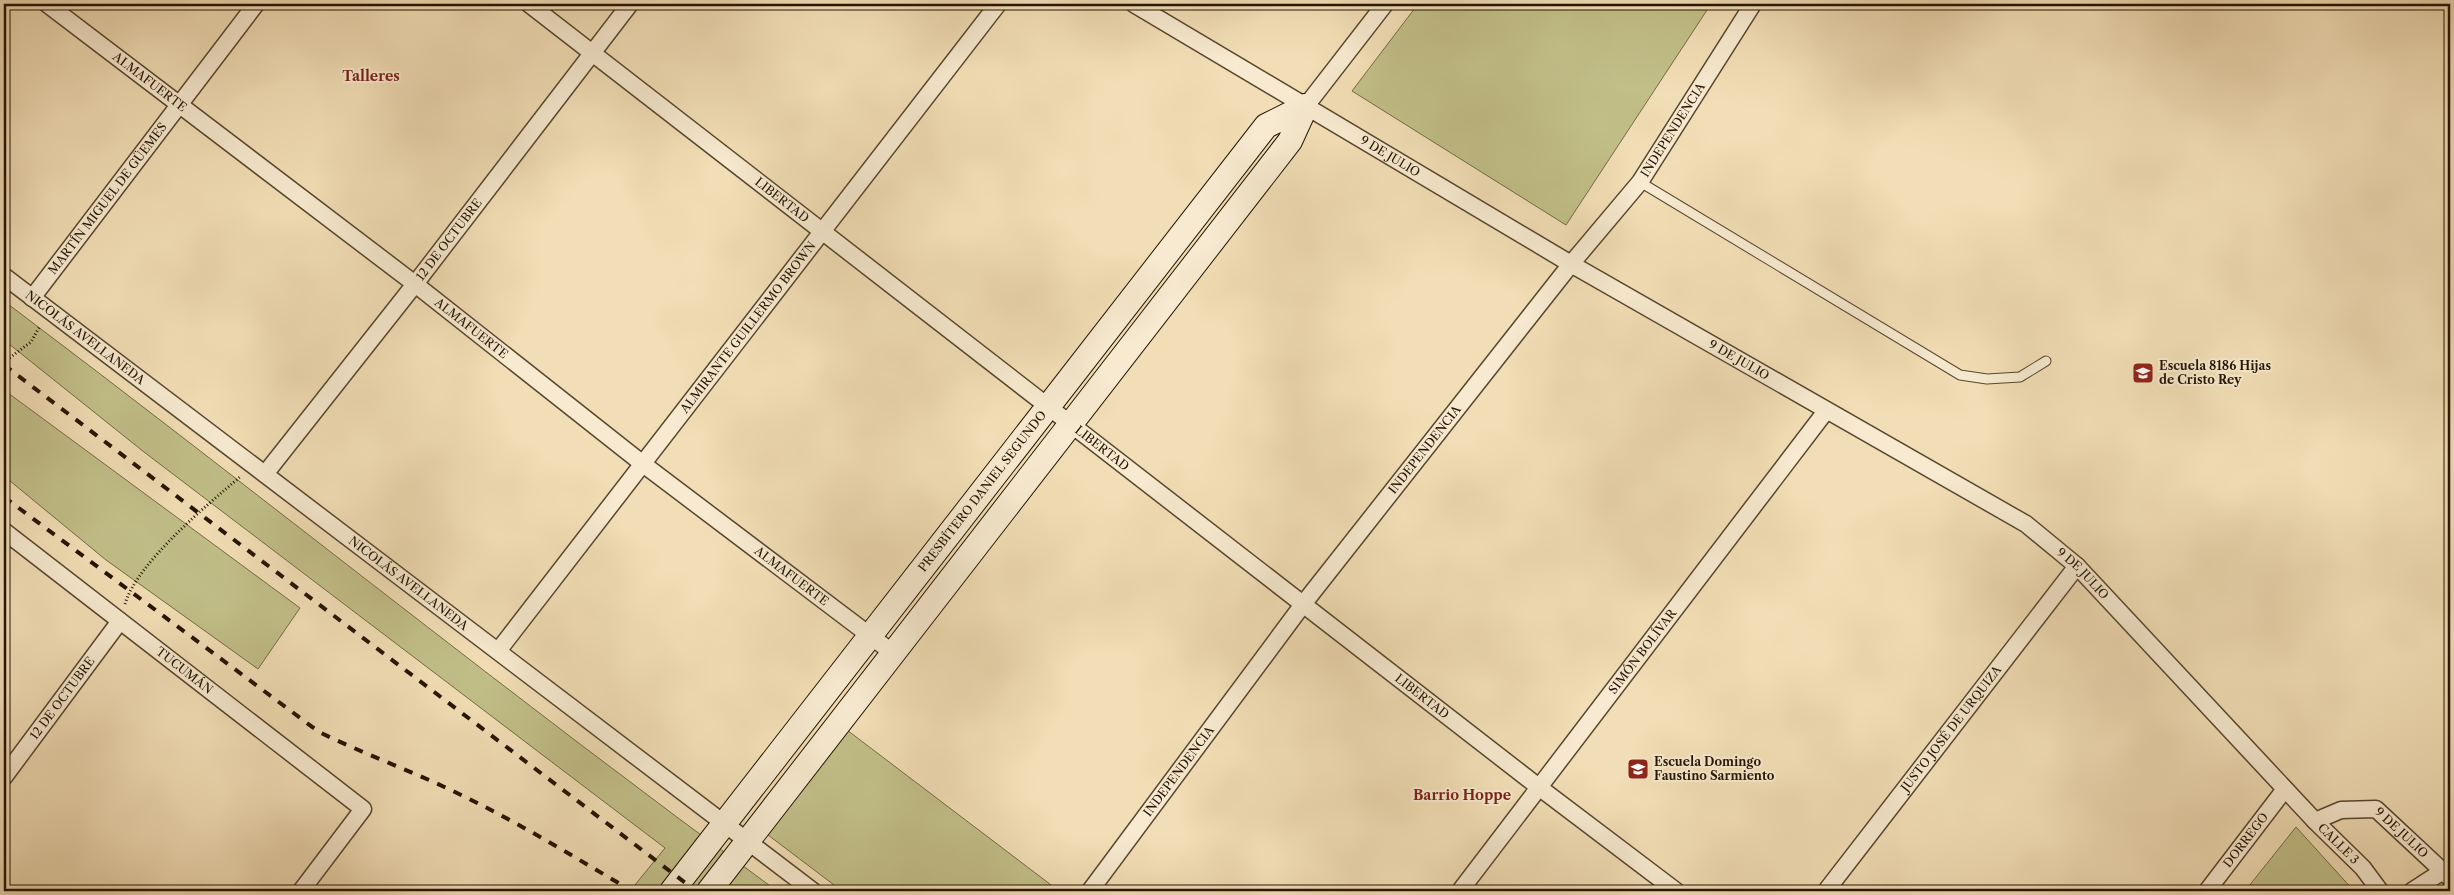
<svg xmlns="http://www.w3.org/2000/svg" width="2454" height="895" font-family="'Libre Caslon Text',serif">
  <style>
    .green { fill: #c2bf89; stroke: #746a44 }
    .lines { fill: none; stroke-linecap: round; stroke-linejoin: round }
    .service-casing { stroke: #58462e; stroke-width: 11 }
    .minor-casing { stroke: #58462e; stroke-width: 19 }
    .secondary-casing { stroke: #251400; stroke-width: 26 }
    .path { stroke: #251400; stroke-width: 3; stroke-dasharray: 1 2.5; stroke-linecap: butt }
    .service { stroke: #f7ead0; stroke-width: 9 }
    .minor { stroke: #f7ead0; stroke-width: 16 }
    .secondary { stroke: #f7ead0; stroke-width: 24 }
    .rail { stroke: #251400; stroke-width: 4; stroke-dasharray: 9 9; stroke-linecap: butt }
    .labels { text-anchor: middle; stroke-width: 4; stroke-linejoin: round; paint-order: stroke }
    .street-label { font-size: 12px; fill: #251400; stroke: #f7ead0 }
    .poi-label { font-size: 12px; font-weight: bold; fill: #251400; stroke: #f7ead0; text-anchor: start }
    .neighbourhood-label { font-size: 14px; font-weight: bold; fill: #7a1f14; stroke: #f7ead0 }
  </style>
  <rect width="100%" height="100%" fill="#f2deb6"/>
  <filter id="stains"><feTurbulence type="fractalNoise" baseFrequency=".004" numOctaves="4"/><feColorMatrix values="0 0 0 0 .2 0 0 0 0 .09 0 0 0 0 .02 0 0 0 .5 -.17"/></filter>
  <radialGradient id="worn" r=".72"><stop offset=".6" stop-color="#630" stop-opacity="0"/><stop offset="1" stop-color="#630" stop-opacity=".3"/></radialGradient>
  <path class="green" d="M1418,4H1711L1566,225L1352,91Z
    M4,301C263,496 515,700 777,891H630L665,848L144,452L4,340Z
    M4,390L300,608L258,669L106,560L4,476Z
    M847,730L1059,891H842L768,835Z
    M2296,827L2354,891H2245Z"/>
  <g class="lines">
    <g class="service-casing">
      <path id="service" d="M1640,182L1960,375L1987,379L2020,377L2046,361"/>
    </g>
    <g class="minor-casing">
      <g id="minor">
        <path id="s1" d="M47,4L415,284L643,464L893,653"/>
        <path id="s2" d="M529,4L1540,788L1676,891"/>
        <path id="s3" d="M1134,4L1571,264L2026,524L2077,566L2315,821L2363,868L2380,891"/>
        <path d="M1306,106L1385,4"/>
        <path id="s4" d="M4,276L813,891"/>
        <path id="s5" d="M32,298L256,4"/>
        <path id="s6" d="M265,474L415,284L630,4"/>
        <path id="s7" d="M4,531L363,809L301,891"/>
        <path id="s8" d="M498,651L998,4"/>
        <path id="s9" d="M4,777L120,621"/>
        <path id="s10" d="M2315,821L2341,810L2376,809L2450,878"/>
        <path id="s11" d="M1090,891L1304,603L1571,264L1640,182L1753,4"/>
        <path id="s12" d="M1460,891L1826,411"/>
        <path id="s13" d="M1826,891L2077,566"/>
        <path id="s14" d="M2207,891L2285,789"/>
        <path d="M2412,891L2443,871"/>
      </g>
    </g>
    <g class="secondary-casing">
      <g id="secondary">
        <path id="s15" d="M672,891L1266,126L1306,106"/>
        <path d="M709,891L1290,141L1306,106"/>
      </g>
    </g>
    <path class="path" d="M4,362L31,342L40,326
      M125,604C136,564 208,504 240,477"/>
    <use href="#service" class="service"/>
    <use href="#minor" class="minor"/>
    <use href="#secondary" class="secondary"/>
    <path class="rail" d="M4,365L696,891
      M4,497L319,732C364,754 412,771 457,793C518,822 574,857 632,891"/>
  </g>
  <defs>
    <g id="school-square" transform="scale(1.125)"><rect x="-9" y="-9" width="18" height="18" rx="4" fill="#8f2418" stroke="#f7ead0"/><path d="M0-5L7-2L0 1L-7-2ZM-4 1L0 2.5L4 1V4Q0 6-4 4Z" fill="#fff"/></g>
  </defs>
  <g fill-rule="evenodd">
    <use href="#school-square" x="2143" y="373"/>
    <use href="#school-square" x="1638" y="769"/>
  </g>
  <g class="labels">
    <g class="street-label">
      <text dy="4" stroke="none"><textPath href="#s1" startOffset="129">ALMAFUERTE</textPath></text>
      <text dy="4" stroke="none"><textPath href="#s11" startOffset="959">INDEPENDENCIA</textPath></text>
      <text dy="4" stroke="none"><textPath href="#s3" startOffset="298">9 DE JULIO</textPath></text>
      <text dy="4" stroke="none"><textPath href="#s5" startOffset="125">MARTÍN MIGUEL DE GÜEMES</textPath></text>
      <text dy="4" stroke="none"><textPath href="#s2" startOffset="320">LIBERTAD</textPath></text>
      <text dy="4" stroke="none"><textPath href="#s6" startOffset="298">12 DE OCTUBRE</textPath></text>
      <text dy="4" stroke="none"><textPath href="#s1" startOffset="534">ALMAFUERTE</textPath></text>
      <text dy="4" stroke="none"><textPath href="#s8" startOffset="409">ALMIRANTE GUILLERMO BROWN</textPath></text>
      <text dy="4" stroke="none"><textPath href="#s4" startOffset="102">NICOLÁS AVELLANEDA</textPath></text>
      <text dy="4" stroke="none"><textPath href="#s3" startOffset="702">9 DE JULIO</textPath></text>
      <text dy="4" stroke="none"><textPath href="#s2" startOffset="725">LIBERTAD</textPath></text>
      <text dy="4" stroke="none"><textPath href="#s11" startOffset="554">INDEPENDENCIA</textPath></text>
      <text dy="4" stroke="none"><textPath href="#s15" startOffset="506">PRESBÍTERO DANIEL SEGUNDO</textPath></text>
      <text dy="4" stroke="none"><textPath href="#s3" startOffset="1108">9 DE JULIO</textPath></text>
      <text dy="4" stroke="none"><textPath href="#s1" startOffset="939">ALMAFUERTE</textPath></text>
      <text dy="4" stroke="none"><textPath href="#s4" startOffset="508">NICOLÁS AVELLANEDA</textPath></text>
      <text dy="4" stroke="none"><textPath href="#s12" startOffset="301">SIMÓN BOLÍVAR</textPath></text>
      <text dy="4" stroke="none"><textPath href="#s7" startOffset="228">TUCUMÁN</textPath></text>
      <text dy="4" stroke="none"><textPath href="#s2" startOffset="1130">LIBERTAD</textPath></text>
      <text dy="4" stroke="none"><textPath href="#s9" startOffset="98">12 DE OCTUBRE</textPath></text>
      <text dy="4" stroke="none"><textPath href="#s13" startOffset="205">JUSTO JOSÉ DE URQUIZA</textPath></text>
      <text dy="4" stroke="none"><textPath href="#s11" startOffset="149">INDEPENDENCIA</textPath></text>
      <text dy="4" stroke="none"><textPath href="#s10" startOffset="98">9 DE JULIO</textPath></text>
      <text dy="4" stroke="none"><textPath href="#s14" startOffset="64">DORREGO</textPath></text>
      <text dy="4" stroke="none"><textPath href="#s3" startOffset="1480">CALLE 3</textPath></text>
    </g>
    <g class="poi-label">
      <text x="2159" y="370">Escuela 8186 Hijas<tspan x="2159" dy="14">de Cristo Rey</tspan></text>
      <text x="1654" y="766">Escuela Domingo<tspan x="1654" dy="14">Faustino Sarmiento</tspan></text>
    </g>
    <g class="neighbourhood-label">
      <text x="371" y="81">Talleres</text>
      <text x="1462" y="800">Barrio Hoppe</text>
    </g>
  </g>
  <rect width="2454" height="895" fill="none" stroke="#f2deb6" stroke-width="20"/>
  <rect x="5" y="5" width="2444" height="885" fill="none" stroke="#251400" stroke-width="2.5"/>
  <rect x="10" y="10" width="2434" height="875" fill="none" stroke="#251400"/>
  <rect width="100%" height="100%" filter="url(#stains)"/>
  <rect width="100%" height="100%" fill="url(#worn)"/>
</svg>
